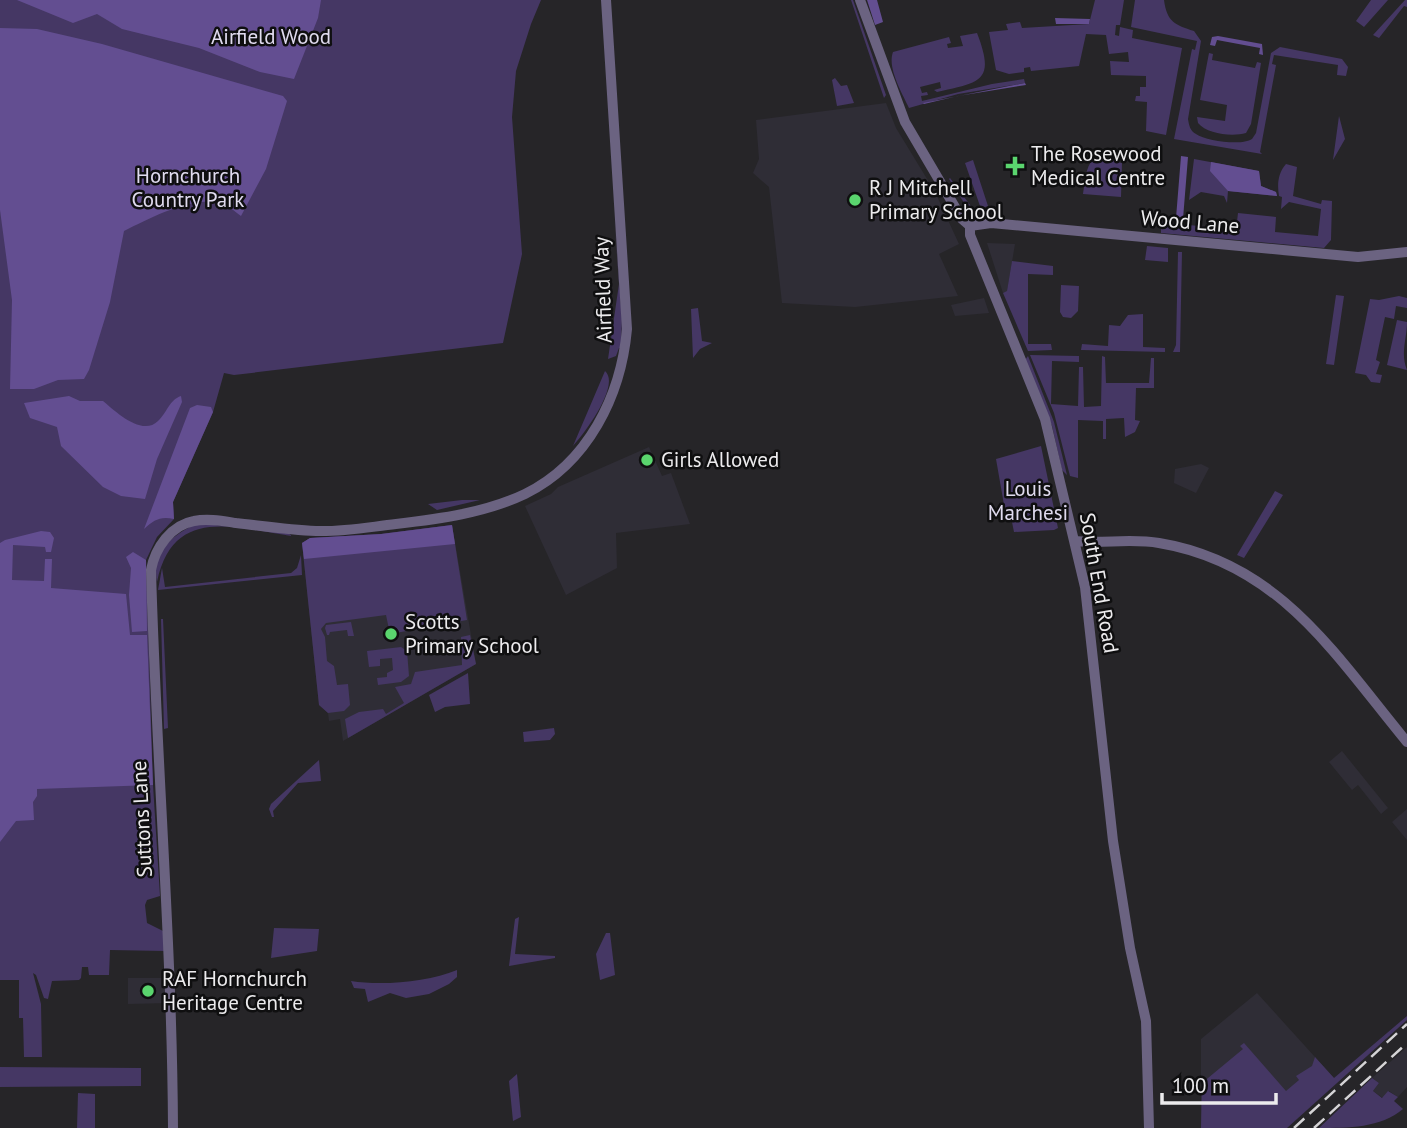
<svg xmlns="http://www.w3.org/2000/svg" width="1407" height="1128" font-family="'PT Sans',sans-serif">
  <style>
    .built { fill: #2f2d36 }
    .green { fill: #453764 }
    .forest { fill: #634e91 }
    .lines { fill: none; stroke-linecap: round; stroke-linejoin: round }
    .minor { stroke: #6b6381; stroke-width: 10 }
    .rail { stroke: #d5d4d6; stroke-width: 2.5; stroke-dasharray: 14 7; stroke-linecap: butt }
    .poi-dot { fill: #5ad56e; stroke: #0f0f10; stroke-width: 2.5 }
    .labels { text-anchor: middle; stroke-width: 5; stroke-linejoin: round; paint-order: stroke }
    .park-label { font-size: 21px; fill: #e0dbef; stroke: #0f0f10 }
    .poi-label { font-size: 21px; fill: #ecebed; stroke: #0f0f10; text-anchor: start }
    .street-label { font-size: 21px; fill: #ecebed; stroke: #0f0f10 }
  </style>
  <rect width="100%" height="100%" fill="#262528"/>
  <path class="built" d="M886,103L896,128L935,192L959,244L939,254L958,296L855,307L782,303L769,187L753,173L759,159L756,120Z
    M987,243L1015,244L1007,292L1003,293Z
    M984,298L989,313L955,316L951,305Z
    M649,447L662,476L671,473L690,524L616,533L617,568L566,595L525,506L551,494L558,487Z
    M1201,464L1209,468L1196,493L1174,483L1175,469Z
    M452,525L476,664L343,741L340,719L329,721L328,713L319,705L302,543L310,538L381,534Z
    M1342,751L1388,808L1381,814L1358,785L1352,790L1329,762Z
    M1407,809V840L1392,822Z
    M128,978H167L169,1003L128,1004Z
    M1257,993L1334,1078L1201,1128V1039Z
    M1407,1047V1087L1398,1097L1389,1091L1383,1098L1373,1091L1379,1083L1372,1078Z"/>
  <path class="green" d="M0,0H541L531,24L516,71L512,117L522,254L503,343L234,375L224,373L213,412L173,502L174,519L157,537L146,560L153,785L160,896L147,900L145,905L147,923L163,931L165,951L110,950L109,975H89L88,967H82L81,978L79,980L52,981L48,999L44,998L36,975L33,973L41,1004L42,1057H24L23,1018H19V980H0Z
    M851,0H853L886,95L884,98Z
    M1095,0H1124L1120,25H1116L1115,35L1119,36L1120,27L1133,30L1132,38L1182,48L1166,135L1146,131L1147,102L1135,101L1136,96H1140V87H1146V76L1111,75L1110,61L1129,62L1128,52L1109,54L1106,35L1086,34L1079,66L1031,71L1030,67L1024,68V72L1009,74L996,70L989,32L1008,30L1006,24L1020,22L1022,28L1089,24Z
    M1135,0H1164C1167,22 1175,25 1194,31L1201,41L1188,119C1189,125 1190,131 1196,134C1206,141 1242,146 1252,139L1256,133L1271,53L1280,47L1342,59L1348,67L1346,76L1337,75L1338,65L1274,55L1272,64L1276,65L1260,152L1262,154L1174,139L1192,49L1195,50L1197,41L1131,27Z
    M1371,0H1388L1364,27L1356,21Z
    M1405,0H1407V7L1404,6L1379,38L1373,35Z
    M977,33C996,82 980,82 937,92L934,90L941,88L940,82L920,87L922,93L927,92L928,95L921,96L922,101L992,84L1024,79L1025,83L958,94L909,108C902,93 887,68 893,52L949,37L951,43L947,44L948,48L963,46L960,36Z
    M1209,53L1213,54L1212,60L1255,68L1257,62L1261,63L1251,124L1246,133C1232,137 1207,134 1198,123L1197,117L1225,121L1227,105L1200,100Z
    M835,78L841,86L847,85L854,103L837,106L832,80Z
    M1339,116L1345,139L1333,160Z
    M1105,152L1116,153V162L1122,163L1121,197L1083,194C1086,177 1085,158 1105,152Z
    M1194,159L1259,171L1261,186L1276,192L1277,196L1228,191L1227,203L1224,196L1201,192L1189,200Z
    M973,160L988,206L974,211L966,206L949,179L950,178L973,209L980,206L965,163Z
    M1286,164L1297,167L1293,196L1321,204L1322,200L1332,201L1331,240L1324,248L1161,233V222L1236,230L1238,213L1276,217L1275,232L1318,236L1321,209L1289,202L1281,209L1282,197L1279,196C1277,184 1278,173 1286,164Z
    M614,212L622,319L621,348H619L616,356L608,359L619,284Z
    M1147,246L1168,248V262L1145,260Z
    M1178,252H1182L1180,352H1173L1176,345Z
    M1012,261L1053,266V275L1028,274V344H1051L1052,350L1028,351L1003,293L1007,291Z
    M1061,285L1079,286L1078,311L1071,318L1063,317L1060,312Z
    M1336,295L1344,296L1334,365L1326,364Z
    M1399,296L1407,298V308L1396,306L1394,319L1385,317L1376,360L1380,362L1376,374L1382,375L1380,383L1371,382L1366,375L1355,373L1370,299L1379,300Z
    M698,308L702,341L712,343L700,349L693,358L691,309Z
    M1143,314V347L1165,348V352L1081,350L1082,344L1108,346L1109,325L1120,326L1128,315Z
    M1397,320L1407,322C1407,339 1400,353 1407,370L1387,365Z
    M1030,355L1079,356V362L1052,361L1051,404L1078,406L1079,367H1083L1084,407L1101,406L1102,356L1105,357L1106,383H1149L1151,358H1154V388H1136L1135,420L1140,421L1135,432L1125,437L1124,418L1106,419V439H1103V421L1078,420V478L1070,476L1054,413Z
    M1028,356L1054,422L1067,475L1062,470L1052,426L1025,360Z
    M605,371C621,385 584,434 573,446Z
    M1041,446L1058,528L1054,530L1014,532L1012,522H1007L996,459Z
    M1275,491L1283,495L1244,558L1237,555Z
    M462,500H480L437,510L428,504Z
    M197,523L288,533L292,536C235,528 173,505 157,582C151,551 172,536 197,523Z
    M452,525L467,620L390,634L386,615L326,623L321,629L325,637L327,661L334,666L337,685L348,684L350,705L344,711L328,713L319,705L302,543L310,538L381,534Z
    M301,555L302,575L158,590L162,568L165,587L291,573L297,568Z
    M161,619H163L168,728L164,729Z
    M351,622L354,636H348L347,630L330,632L329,635H327L325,628L326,625Z
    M470,635L476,664L348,738L345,719L359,712L383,709L386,714L404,703L395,687L411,684L415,672L462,665L461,637Z
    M401,647L407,651L409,676L401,682L378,685L377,678L387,677V673L393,670L392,658L380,659V666L369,667L367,651Z
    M468,673L470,704L445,707L435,712L429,695Z
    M554,728L555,734L550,740L524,742L523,732Z
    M319,760L321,781L298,783L273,811L274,817H272L269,809L271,804Z
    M519,917L515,954L555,956V958L509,966L515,919Z
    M274,928L319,929L317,951L271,958Z
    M606,933H610L615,975L600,980L596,954Z
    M457,970V977L449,984L429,994L406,998L390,993L368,1002L365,989L354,988L351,981C382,986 428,982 457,970Z
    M1407,1016V1020L1287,1128H1201L1202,1083L1243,1049L1240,1046L1244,1043L1286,1091L1299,1080L1296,1076L1312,1066L1315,1057L1334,1078Z
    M0,1067L141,1068V1086L0,1087Z
    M517,1074L521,1117L513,1121L509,1081Z
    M1372,1078L1379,1083L1373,1091L1382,1098L1388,1091L1398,1097L1394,1101L1403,1109C1381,1128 1348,1128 1319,1128Z
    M78,1093L95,1094V1128H77Z"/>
  <path class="forest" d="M17,0H321L318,18L294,79L260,72L199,48L122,29L97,14L73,23Z
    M867,0H877L883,22L875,25Z
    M1055,18L1090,19L1089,24H1056Z
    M0,28L37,29L102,44L283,96L287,101L266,169L241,216C235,212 226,203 218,202C188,198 150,218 124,231L110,302L89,370L84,379L58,380L34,389H10L12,300L0,210Z
    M1218,36L1262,44L1263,55L1259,54L1260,48L1217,40L1215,46L1210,45L1212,37Z
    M1025,83L1026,85L958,96L924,104L923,103Z
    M1181,156L1188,157L1183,219L1176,218Z
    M1211,162L1259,171L1261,186L1276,192L1277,196L1228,191L1210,171Z
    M69,396L80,401H103C115,411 142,437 158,421C167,413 169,400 181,396L182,402L157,459L145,499L121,496L103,487L61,446L57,427L30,418L24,403Z
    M197,405L211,407L213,412L173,502L174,519C160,516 154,520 144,529L190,408Z
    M452,525L455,544L304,559L302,543L310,538L381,534Z
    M41,531L50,532L54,538L51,552H46L45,547L13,545L12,580L44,581L45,559H52L51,588L126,594L130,635H147L153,785L37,789V796L33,802L34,820L16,821L0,842V543L5,540Z
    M133,552L146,560L147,631L132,632L129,595L131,568L126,557Z"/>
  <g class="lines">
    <path class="minor" d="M860,0L905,122L962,219L970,226V235L1045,419L1085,587L1113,841L1130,948L1146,1021L1149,1128
      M970,226L991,223L1358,257L1407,252
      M1074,541C1102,544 1131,538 1159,543C1280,563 1335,655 1407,742
      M173,1128C172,942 156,756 151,570C155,548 171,525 194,521C208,518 223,521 236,523C263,526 289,530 316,531C343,532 369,527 396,524C439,519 485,513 525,494C588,463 621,396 627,329L606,0"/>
    <path class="rail" d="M1294,1128L1407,1024
      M1314,1128L1407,1043"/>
  </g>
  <g class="poi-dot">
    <path d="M1011.5 155.5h7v7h7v7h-7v7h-7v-7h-7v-7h7z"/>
    <circle cx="855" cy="200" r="7"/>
    <circle cx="647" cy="460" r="7"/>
    <circle cx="391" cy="634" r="7"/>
    <circle cx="148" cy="991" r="7"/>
  </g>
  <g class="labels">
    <g class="park-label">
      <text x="271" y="44">Airfield Wood</text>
      <text x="188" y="183">Hornchurch<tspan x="188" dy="24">Country Park</tspan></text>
      <text x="1028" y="496">Louis<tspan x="1028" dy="24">Marchesi</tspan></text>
    </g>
    <g class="poi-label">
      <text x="1031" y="161">The Rosewood<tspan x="1031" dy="24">Medical Centre</tspan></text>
      <text x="869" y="195">R J Mitchell<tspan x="869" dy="24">Primary School</tspan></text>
      <text x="661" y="467">Girls Allowed</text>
      <text x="405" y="629">Scotts<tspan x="405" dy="24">Primary School</tspan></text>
      <text x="162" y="986">RAF Hornchurch<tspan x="162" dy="24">Heritage Centre</tspan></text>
    </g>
    <g class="street-label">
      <text transform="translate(1190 222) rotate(5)" y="7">Wood Lane</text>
      <text transform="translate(603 290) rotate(-92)" y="7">Airfield Way</text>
      <text transform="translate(1099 583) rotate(80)" y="7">South End Road</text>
      <text transform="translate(142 819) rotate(-93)" y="7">Suttons Lane</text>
    </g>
  </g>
  <path d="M1162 1093v10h114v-10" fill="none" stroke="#ecebed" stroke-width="3.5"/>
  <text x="1172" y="1093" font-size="21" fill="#ecebed" stroke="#0f0f10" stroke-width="5" paint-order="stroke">100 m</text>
</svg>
